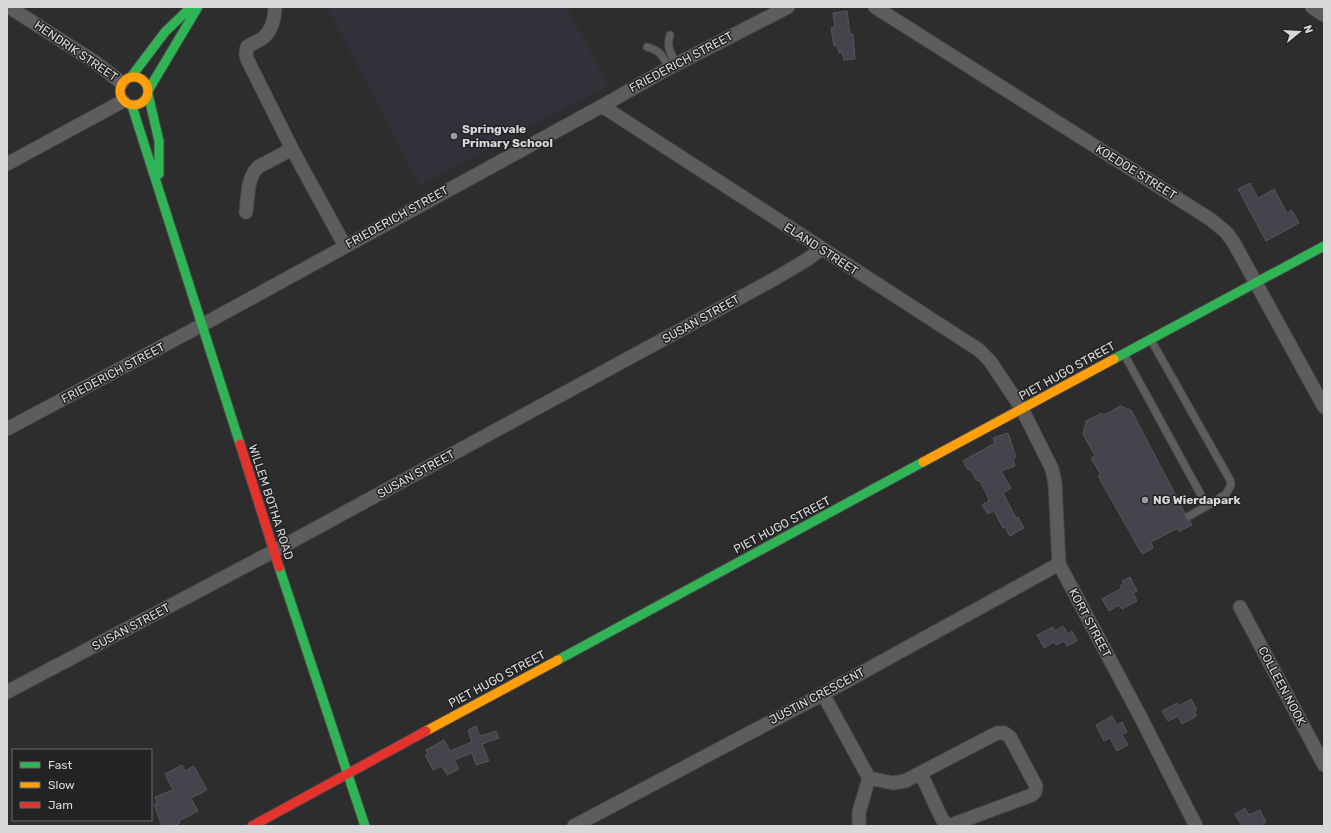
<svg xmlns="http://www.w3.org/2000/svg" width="1331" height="833" font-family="Rubik,sans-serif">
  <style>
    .built { fill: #323038 }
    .building { fill: #47434d; stroke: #555556 }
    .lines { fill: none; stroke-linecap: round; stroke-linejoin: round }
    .lane-casing { stroke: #484849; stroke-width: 9 }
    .street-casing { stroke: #484849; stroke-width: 15 }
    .fast-casing { stroke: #484849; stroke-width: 11 }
    .slow-casing { stroke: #484849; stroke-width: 11 }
    .jam-casing { stroke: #484849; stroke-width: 11 }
    .lane { stroke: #5d5d5e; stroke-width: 7 }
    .street { stroke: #5d5d5e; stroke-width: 13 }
    .fast { stroke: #30b455; stroke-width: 9 }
    .slow { stroke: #ff9f0a; stroke-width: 9 }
    .jam { stroke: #e5322d; stroke-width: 9 }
    .poi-dot { fill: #9c9c9d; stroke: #232225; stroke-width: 1.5 }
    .labels { text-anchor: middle; stroke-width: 3; stroke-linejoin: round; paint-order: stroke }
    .street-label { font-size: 12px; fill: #d8d7d9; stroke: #232225 }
    .poi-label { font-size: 12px; font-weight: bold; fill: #d8d7d9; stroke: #232225; text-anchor: start }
  </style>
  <rect width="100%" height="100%" fill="#2d2d2e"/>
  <path class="built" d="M327,7H567L608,85L420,186Z"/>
  <path class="building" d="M847,11L850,34H853L855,59L844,60L842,52L839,53L837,46H834L831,28L835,27L833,13Z
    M1250,183L1258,198L1274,189L1287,213L1292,210L1299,223L1266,241L1238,189Z
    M1120,406L1131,410L1185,513L1184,518L1187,520L1190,521L1192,525L1179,531L1178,528L1151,542L1153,548L1142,554L1098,476L1101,475L1091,458L1095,456L1083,434L1086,421L1102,413L1103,415L1108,413Z
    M1008,433L1016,457L1013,458L1015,466L1001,471L1011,488L1003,493L1016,518L1018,517L1024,528L1010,536L1005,527L1003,528L994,511L988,514L982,505L989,501L987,495L979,480L977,481L970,469L968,470L963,461L995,443L993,438Z
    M1130,577L1137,591L1133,593L1137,601L1122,609L1119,605L1109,611L1102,599L1122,588L1120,586L1124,584L1122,581Z
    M1063,626L1068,634L1072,631L1077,641L1067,646L1064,641L1056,645L1054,642L1044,648L1037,635L1053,627L1055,631Z
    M1191,699L1197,710L1194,712L1197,716L1182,724L1178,716L1168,721L1162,711L1177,703L1179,706Z
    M1112,716L1117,725L1122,722L1127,732L1122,735L1128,745L1117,751L1110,738L1104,741L1096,725Z
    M476,726L480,736L496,731L499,738L482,744L489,761L476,765L472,753L454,760L459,769L447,775L442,766L433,770L425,755L428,754L426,750L444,740L450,751L472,742L468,730Z
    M182,765L185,771L194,766L207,790L191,798L198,811L179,821L180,823L173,826H162L154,804H157L155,797L173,790L165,774Z
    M1245,808L1249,815L1260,810L1266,822L1259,826H1242L1235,814Z"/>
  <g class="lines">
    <g class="lane-casing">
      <path id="lane" d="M670,35C666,47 671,53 676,63
        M647,47C661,51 662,55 669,68
        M1124,354L1207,506L1226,494L1231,485L1230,480L1151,340
        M1189,516L1207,506"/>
    </g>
    <g class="street-casing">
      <path id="street" d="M9,7L95,62L122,83
        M275,7C275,17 272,30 264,37C259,41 253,43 247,47L246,54L247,59L292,149L345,246
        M875,7L1210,219L1226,232L1234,243L1324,407
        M1312,7L1324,15
        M602,106L979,350L990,361L1022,409L1052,469L1055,483L1059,564L1140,716L1196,826
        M7,164L123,101
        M246,212C248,197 247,178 258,167L292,149
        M7,429L202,325L602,106L669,68L788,7
        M1240,607L1324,765
        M7,692L274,551L776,278L808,259L821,249
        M823,694L869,778
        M869,778L893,783L905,781L997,733H1004L1010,737L1036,786L1035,792L1032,795L951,825L946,824L942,819L921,774
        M574,826L823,694L1059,564
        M859,826V812L869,778"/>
    </g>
    <g class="fast-casing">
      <path id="fast" d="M131,77L165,32L190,8
        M149,89L198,7
        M148,94L159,141V174
        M132,106L240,444
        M1114,359L1324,246
        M279,567L365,826
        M558,660L923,462"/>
    </g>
    <g class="slow-casing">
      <path id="slow" d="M120 91a14 14 0 1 1 28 0a14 14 0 1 1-28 0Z
        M923,462L1114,359
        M426,731L558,660"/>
    </g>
    <g class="jam-casing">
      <path id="jam" d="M240,444L279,567
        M252,826L426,731"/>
    </g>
    <use href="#lane" class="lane"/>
    <use href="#street" class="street"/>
    <use href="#fast" class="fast"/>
    <use href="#slow" class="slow"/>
    <use href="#jam" class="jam"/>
  </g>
  <g class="poi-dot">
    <circle cx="454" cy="136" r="4"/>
    <circle cx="1145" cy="500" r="4"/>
  </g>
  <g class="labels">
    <g class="street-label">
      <text transform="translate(76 51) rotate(34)" y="4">HENDRIK STREET</text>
      <text transform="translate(681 62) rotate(-28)" y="4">FRIEDERICH STREET</text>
      <text transform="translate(1136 172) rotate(32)" y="4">KOEDOE STREET</text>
      <text transform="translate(397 217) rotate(-29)" y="4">FRIEDERICH STREET</text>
      <text transform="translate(821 249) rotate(33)" y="4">ELAND STREET</text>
      <text transform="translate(701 319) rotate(-29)" y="4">SUSAN STREET</text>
      <text transform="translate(1067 371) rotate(-29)" y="4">PIET HUGO STREET</text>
      <text transform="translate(113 373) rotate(-28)" y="4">FRIEDERICH STREET</text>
      <text transform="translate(416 474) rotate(-29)" y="4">SUSAN STREET</text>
      <text transform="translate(271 502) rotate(72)" y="4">WILLEM BOTHA ROAD</text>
      <text transform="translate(782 525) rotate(-28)" y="4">PIET HUGO STREET</text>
      <text transform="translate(1090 623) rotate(62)" y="4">KORT STREET</text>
      <text transform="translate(131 627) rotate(-28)" y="4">SUSAN STREET</text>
      <text transform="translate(497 679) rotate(-28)" y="4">PIET HUGO STREET</text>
      <text transform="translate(1282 686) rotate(62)" y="4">COLLEEN NOOK</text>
      <text transform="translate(817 696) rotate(-28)" y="4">JUSTIN CRESCENT</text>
    </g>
    <g class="poi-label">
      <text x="462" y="133">Springvale<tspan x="462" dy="14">Primary School</tspan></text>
      <text x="1153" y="504">NG Wierdapark</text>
    </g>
  </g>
  <rect width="1331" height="833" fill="none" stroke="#d8d7d9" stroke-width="16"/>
  <rect x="12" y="749" width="140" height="72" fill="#232225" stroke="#6b6a6d"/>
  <rect x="20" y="762" width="20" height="6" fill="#30b455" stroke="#6b6a6d"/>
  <text x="48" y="769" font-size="12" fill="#d8d7d9">Fast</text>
  <rect x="20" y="782" width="20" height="6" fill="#ff9f0a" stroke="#6b6a6d"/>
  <text x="48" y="789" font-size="12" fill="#d8d7d9">Slow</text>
  <rect x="20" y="802" width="20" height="6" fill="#e5322d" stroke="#6b6a6d"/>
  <text x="48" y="809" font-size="12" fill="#d8d7d9">Jam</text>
  <g transform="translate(1299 32) rotate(72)" stroke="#232225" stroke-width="3" paint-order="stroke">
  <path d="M0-3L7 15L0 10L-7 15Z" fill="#d8d7d9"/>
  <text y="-6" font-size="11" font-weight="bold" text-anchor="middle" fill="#d8d7d9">N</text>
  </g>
</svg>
